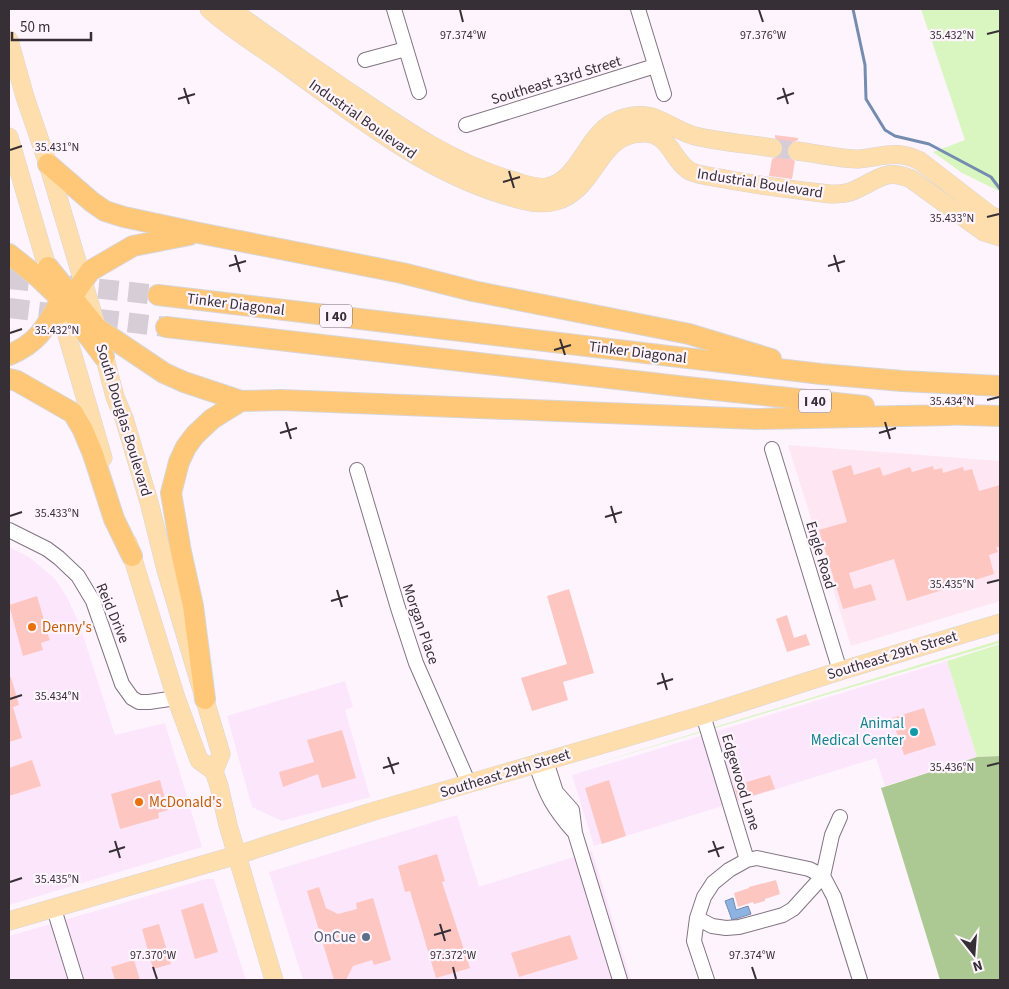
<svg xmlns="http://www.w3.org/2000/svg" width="1009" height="989" font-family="'Source Sans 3',sans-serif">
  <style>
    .built { fill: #fce6fb }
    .industrial { fill: #fee6f2 }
    .green { fill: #d9f5c0 }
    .forest { fill: #adc993 }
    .water { fill: #8db3e3; stroke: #738caf }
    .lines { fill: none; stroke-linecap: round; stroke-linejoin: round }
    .stream { stroke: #738caf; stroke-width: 3 }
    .building { fill: #fec6c1 }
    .major-tunnel { stroke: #d6cdd6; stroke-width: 18; stroke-dasharray: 18 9; stroke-linecap: butt }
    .highway-tunnel { stroke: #d6cdd6; stroke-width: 20; stroke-dasharray: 20 10; stroke-linecap: butt }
    .minor-casing { stroke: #827482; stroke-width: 16 }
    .major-casing { stroke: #d7d6d7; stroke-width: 19 }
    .highway-casing { stroke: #d7d6d7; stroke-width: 22 }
    .minor { stroke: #fff; stroke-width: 14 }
    .major { stroke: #ffdeae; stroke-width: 18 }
    .highway { stroke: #ffc878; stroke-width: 20 }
    .ticks { fill: none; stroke: #363036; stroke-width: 2 }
    .food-dot { fill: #e8710a; stroke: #fef4fe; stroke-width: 2 }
    .culture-dot { fill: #0f9aa8; stroke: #fef4fe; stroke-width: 2 }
    .service-dot { fill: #5c6f8a; stroke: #fef4fe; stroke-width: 2 }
    .labels { text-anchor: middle; stroke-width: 4.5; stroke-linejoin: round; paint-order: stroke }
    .shield { fill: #fef4fe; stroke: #726b72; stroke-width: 1 }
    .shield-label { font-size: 14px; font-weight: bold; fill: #363036 }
    .street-label { font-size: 15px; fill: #363036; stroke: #fef4fe }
    .food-label { font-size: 15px; fill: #c56008; stroke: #fef4fe; text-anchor: start }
    .culture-label { font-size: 15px; fill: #0d838f; stroke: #fef4fe; text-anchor: end }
    .service-label { font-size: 15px; fill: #4e5e75; stroke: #fef4fe; text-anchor: end }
    .ticks-label { font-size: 12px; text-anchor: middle; fill: #363036; stroke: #fef4fe; stroke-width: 4.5; stroke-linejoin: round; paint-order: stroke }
  </style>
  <rect width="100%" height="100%" fill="#fef4fe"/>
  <path class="built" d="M9,547L29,557L55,579L67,597L79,623L115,735L165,723L202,847L9,905Z
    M947,661L977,757L885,786L876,758L594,846L572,775Z
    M345,681L353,707L345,710L370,797L282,821L252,807L227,716Z
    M457,815L479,887L592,851L631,980H303L269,872Z
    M206,879H214L246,980H9V936Z"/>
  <path class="industrial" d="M788,445L1000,461V601L851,646Z"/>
  <path class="green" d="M921,9H1000V194L999,191L962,173L933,152L965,140Z
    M1000,640V643L571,771Z
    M1000,644V756L977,757L947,661Z"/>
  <path class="forest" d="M1000,756V980H940L881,788L977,757Z"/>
  <path class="water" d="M733,898L736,910L748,906L751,914L732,920L725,901Z"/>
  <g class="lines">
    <path class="stream" d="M853,9L865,65L866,99L885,130L895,136L929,144L991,177L1000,189"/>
  </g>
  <path class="building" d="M775,135L798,138V140L789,144L787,149V156L795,161L792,179L769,176L772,159L781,155L784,149L783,144L775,138Z
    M851,465L854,475L880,467L883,476L910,467L912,472L933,466L934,470L942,468L943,473L963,467L964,471L972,469L979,491L1000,485V547H996L998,552L989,555L994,574L907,601L894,559L849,573L854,589L871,584L876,600L843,609L819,530L847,522L832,471Z
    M569,589L594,673L563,682L568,700L532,711L521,678L567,664L547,596Z
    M37,596L45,623L47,622L50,631L47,632L50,640L41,643L43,650L23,656L9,605Z
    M787,615L794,638L806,634L810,645L787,652L776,619Z
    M11,677L19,705L13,707L22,738L9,742V678Z
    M924,708L936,745L904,755L892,718Z
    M342,730L356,778L322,788L318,774L283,787L279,772L314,762L307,740Z
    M32,760L41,786L9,796V768Z
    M770,775L775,789L738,800L734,786Z
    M160,780L168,810L158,813L159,818L120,829L111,794Z
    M609,780L626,836L602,844L585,788Z
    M437,854L445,881L442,882L470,968L436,978L410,891L405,892L398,866Z
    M776,880L780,894L765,899V901L754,904L753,902L738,907L734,893L749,888V887Z
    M319,887L326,908L338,914L357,909L356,903L373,898L391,960L374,965L372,960L353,966L346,980H334L307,891Z
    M203,903L218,952L195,959L181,910Z
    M159,924L171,964L153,969L142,929Z
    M570,935L578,959L519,977L511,953Z
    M134,960L140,980H115L111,967Z"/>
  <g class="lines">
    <path class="major-tunnel" d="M773,148L797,151"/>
    <path class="highway-tunnel" d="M9,279L158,295
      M9,308L166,327"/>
    <g class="minor-casing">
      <path id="minor" d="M394,9L419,92
        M638,9L664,94
        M365,60L406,49
        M466,125L655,66
        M772,449L840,671
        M357,470L398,608L416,663L469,784
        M9,530L47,549L59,558L78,576L93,601L122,684L132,698L139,702H149L176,698
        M703,715L747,860
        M546,761L556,792L572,810L575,833L620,980
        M536,764C546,795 553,808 575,833
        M54,909L76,980
        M697,918L712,926L726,928L739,927L783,915L793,909L823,876L832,835L840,817
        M707,980L694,941L697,918L704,897L713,883L729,870L747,860L757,858L809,869L823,876L834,897L860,980"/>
    </g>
    <g class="major-casing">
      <path id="major" d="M209,9C233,31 264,49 291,69C359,118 423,170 504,195C521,200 539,206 556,201C598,189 597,132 644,133C671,133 673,164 692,172C702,176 715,177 725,179C760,186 795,190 830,194C839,194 848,194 857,189C879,179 886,168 911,179L984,232L1000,237
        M231,9C266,36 303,60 339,85C395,123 448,162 514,181C525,184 536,189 547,187C573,182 583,151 599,134C612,118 638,111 657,119C670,124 682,133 695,136C721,142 747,144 773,148
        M9,40L25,97L48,164L97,328L115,397L124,418L149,502L166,570L221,754L214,771
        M9,137L103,458
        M797,151C815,153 841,159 859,159C883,157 897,149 920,161L990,215L1000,219
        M128,543L176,698L199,760L214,771L219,786L228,825L274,980
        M9,921L237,855L368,813L703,715L840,671L1000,623"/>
    </g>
    <g class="highway-casing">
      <path id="highway" d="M48,164L92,202L105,211L124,217L199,233L402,273L473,291L689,334L771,359
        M9,254L39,278L58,296
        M48,267L97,328L164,373L184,382L241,401L281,400L756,419L951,415
        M158,295L821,374L902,381L1000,386
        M61,313L90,271L133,246L189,235
        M77,321L104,357
        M166,327L678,386L864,406
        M9,355C41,342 47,324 63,296
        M9,379L17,381L73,413L83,430L93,454L114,519L132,556
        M937,414L1000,416
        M205,699L193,606L181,552L171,493L179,462L186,447L195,435L212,419L241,401"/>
    </g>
    <use href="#minor" class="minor"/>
    <use href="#major" class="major"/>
    <use href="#highway" class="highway"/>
  </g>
  <path class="ticks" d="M460,10L463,22M759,10L763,22M987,34L999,31M184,88L189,104M783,88L788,104M178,99L195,94M777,99L794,93M10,150L22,146M509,171L514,188M503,182L520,177M987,217L999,214M235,255L240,272M834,255L839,272M229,266L246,261M828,266L845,261M10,333L22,329M560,339L565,355M554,350L571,345M987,400L999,397M286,422L291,439M885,422L890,439M280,433L297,428M879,433L896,428M611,506L616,523M10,516L22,512M605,517L622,512M987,583L999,580M337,590L342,607M331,601L348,596M662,673L667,690M657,684L673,679M10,699L22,695M388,757L394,774M987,766L999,763M383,768L399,763M115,841L120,858M713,841L719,857M109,852L125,847M708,852L724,847M10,882L22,878M440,924L445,941M434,935L451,930M153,967L157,979M453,967L456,979M752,967L756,979"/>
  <g class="food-dot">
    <circle cx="32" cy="627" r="5"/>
    <circle cx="139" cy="802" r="5"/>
  </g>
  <circle class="culture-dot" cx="914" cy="732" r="5"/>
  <circle class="service-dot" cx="366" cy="937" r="5"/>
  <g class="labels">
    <g class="shield">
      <rect x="320" y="304.5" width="32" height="23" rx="4"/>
      <rect x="799" y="389.5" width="32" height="23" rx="4"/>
    </g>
    <g class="shield-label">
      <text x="336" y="321">I 40</text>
      <text x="815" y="406">I 40</text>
    </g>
    <g class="street-label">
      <text transform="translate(556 80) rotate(-17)" y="5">Southeast 33rd Street</text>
      <text transform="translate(363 119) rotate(35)" y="5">Industrial Boulevard</text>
      <text transform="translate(760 183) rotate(9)" y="5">Industrial Boulevard</text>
      <text transform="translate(236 304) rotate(7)" y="5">Tinker Diagonal</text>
      <text transform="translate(638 352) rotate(7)" y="5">Tinker Diagonal</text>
      <text transform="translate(124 420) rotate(73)" y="5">South Douglas Boulevard</text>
      <text transform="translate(821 555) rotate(73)" y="5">Engle Road</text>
      <text transform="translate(113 613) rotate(67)" y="5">Reid Drive</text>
      <text transform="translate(421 624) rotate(71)" y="5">Morgan Place</text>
      <text transform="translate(892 655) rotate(-17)" y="5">Southeast 29th Street</text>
      <text transform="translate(505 773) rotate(-17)" y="5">Southeast 29th Street</text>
      <text transform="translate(741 782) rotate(73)" y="5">Edgewood Lane</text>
    </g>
    <g class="food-label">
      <text x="42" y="632">Denny's</text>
      <text x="149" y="807">McDonald's</text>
    </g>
    <g class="culture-label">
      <text x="904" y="728">Animal<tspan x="904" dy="17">Medical Center</tspan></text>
    </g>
    <g class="service-label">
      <text x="356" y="942">OnCue</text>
    </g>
  </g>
  <g class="ticks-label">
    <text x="952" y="39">35.432°N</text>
    <text x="463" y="39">97.374°W</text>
    <text x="763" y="39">97.376°W</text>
    <text x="57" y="151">35.431°N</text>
    <text x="952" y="222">35.433°N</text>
    <text x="57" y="334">35.432°N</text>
    <text x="952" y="405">35.434°N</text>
    <text x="57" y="517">35.433°N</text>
    <text x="952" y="588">35.435°N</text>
    <text x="57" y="700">35.434°N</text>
    <text x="952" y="771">35.436°N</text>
    <text x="57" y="883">35.435°N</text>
    <text x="153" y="959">97.370°W</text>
    <text x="453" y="959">97.372°W</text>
    <text x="752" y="959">97.374°W</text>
  </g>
  <rect width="1009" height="989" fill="none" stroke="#363036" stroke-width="20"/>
  <g transform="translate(974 954) rotate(163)" stroke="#fef4fe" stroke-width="4" paint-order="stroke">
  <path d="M0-4L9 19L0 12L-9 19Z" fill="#363036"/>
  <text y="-8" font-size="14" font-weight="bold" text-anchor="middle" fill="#363036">N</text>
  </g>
  <path d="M12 32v8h79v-8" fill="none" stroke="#363036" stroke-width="2.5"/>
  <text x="20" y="32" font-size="15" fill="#363036" stroke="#fef4fe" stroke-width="4" paint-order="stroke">50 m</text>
</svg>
